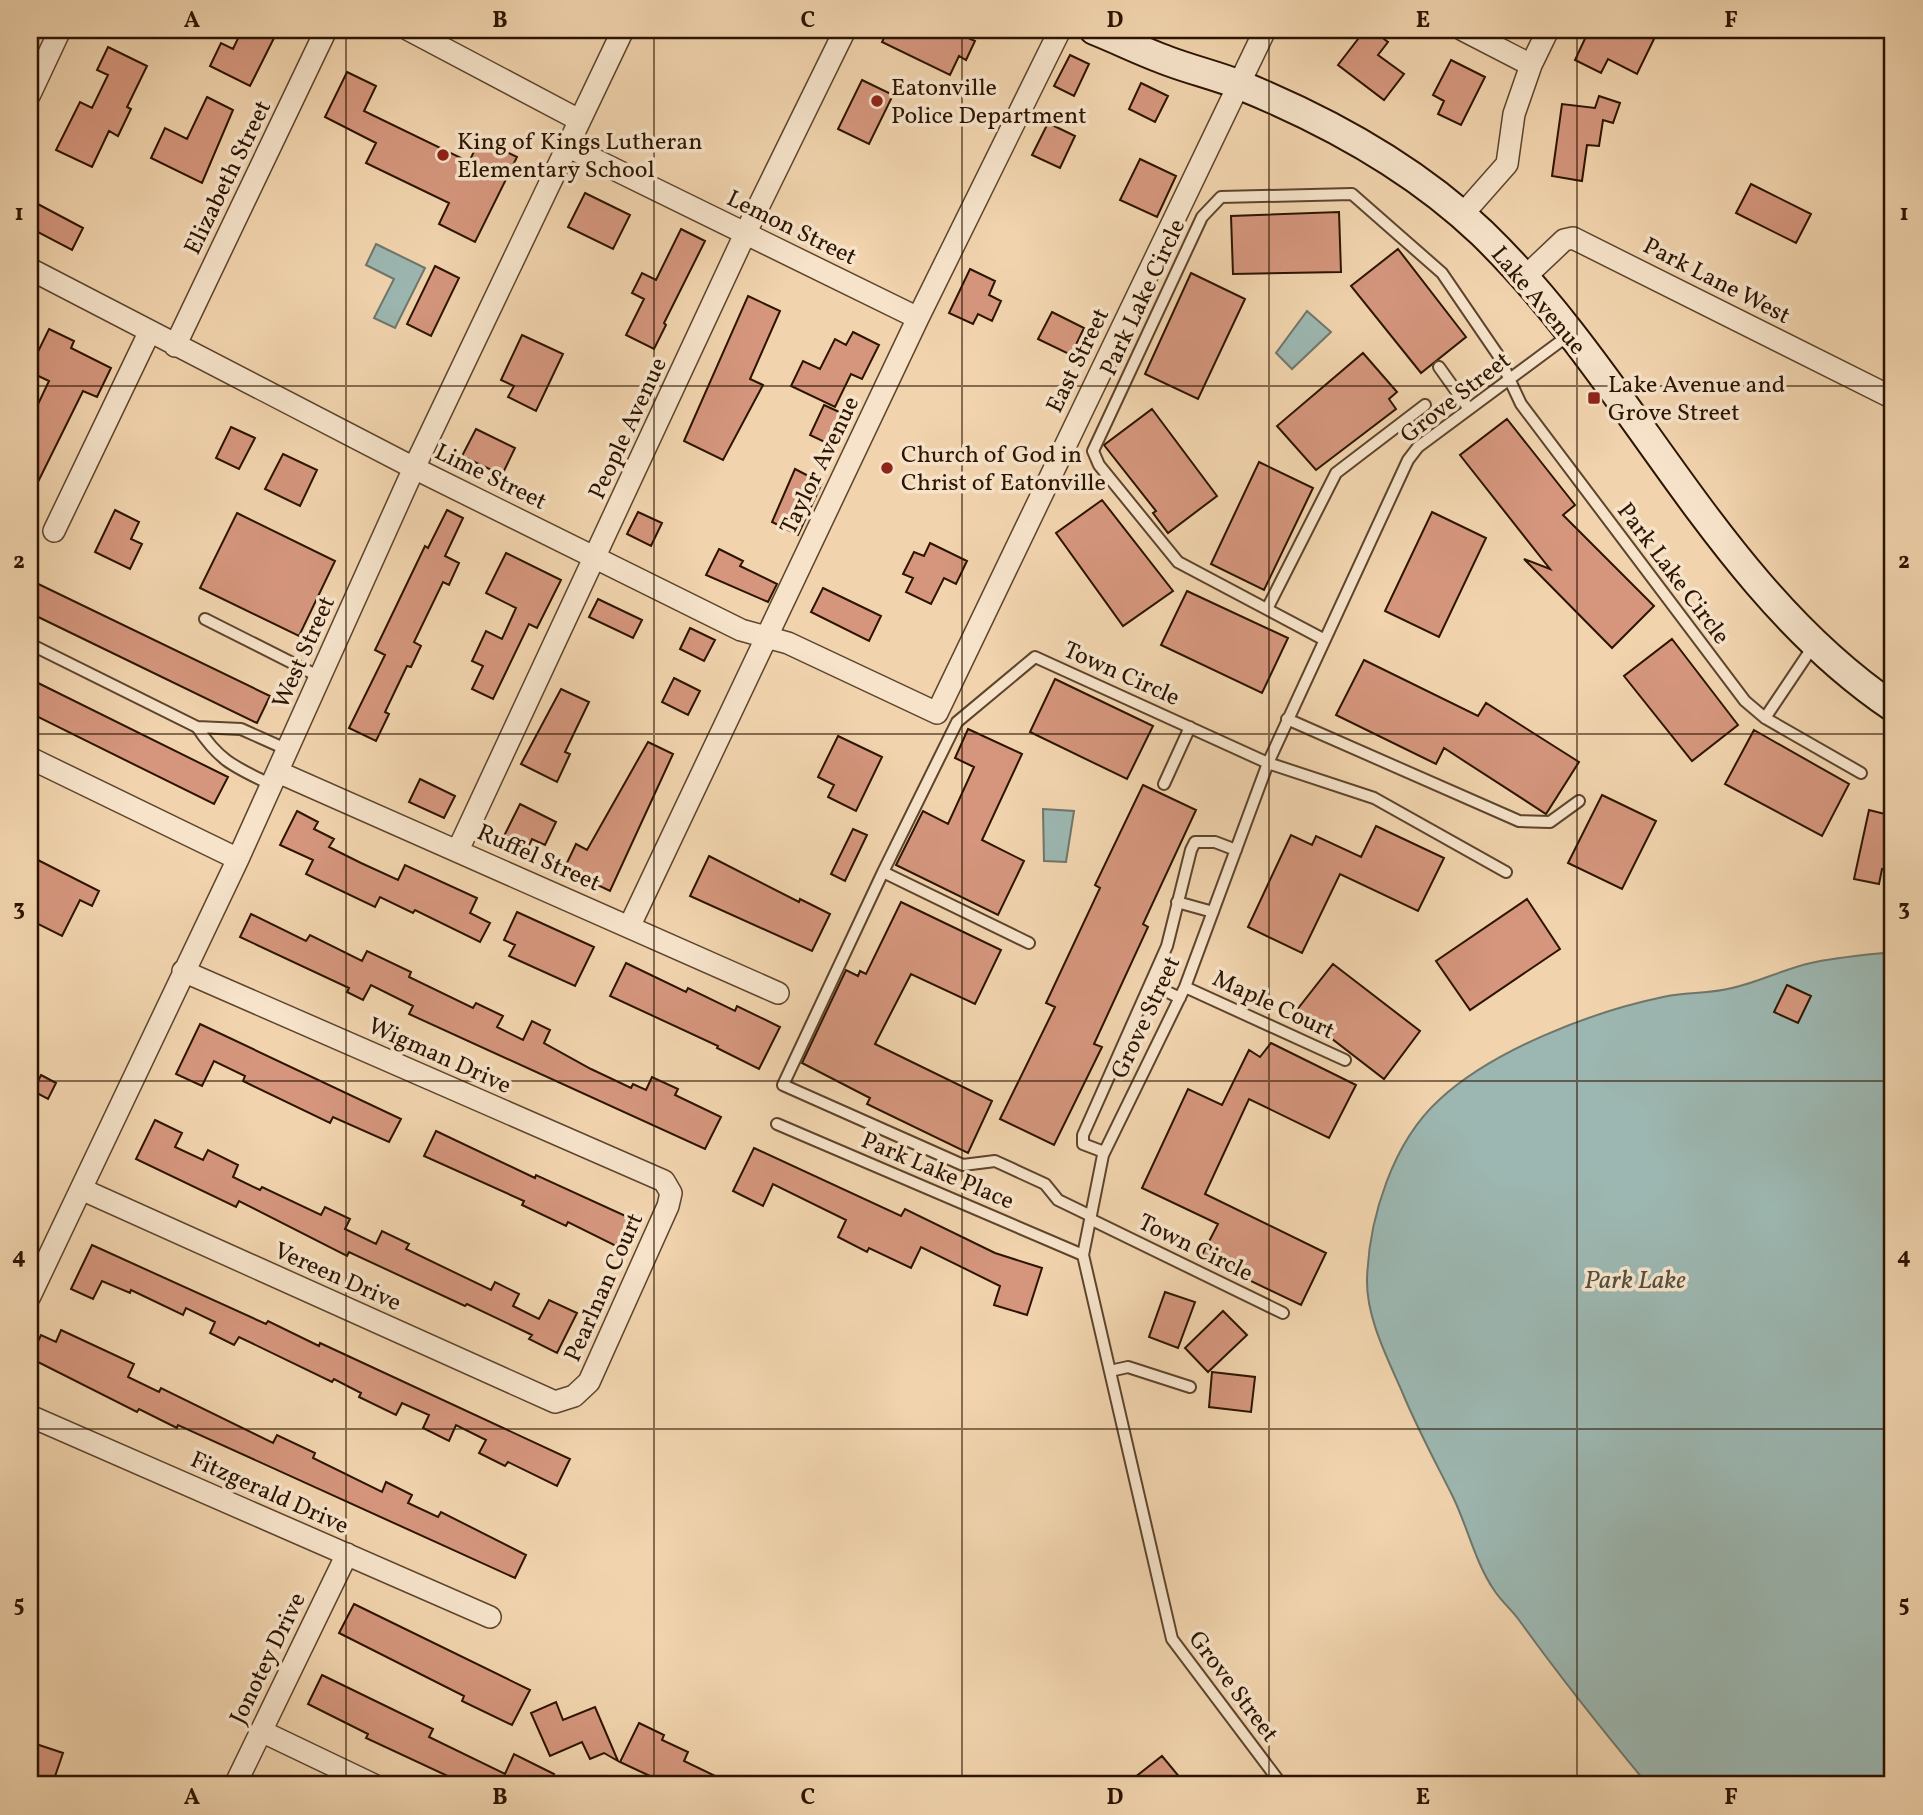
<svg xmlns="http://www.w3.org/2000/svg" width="1923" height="1815" font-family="Vollkorn,serif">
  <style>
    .water { fill: #9cb7b1; stroke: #6f766a; stroke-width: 2 }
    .building { fill: #d5967d; stroke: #2c1400; stroke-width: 2 }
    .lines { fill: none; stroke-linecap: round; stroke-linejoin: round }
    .lane-casing { stroke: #5d442c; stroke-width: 14 }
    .street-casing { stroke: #5d442c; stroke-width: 24 }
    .secondary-casing { stroke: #2c1400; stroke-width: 32 }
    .lane { stroke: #f6e3ca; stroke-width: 10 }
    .street { stroke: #f6e3ca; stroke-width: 21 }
    .secondary { stroke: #f6e3ca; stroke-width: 28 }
    .grid { fill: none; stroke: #2c1400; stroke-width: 2; stroke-opacity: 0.55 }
    .poi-dot { fill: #8f2418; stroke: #f6e3ca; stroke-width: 2.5 }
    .labels { text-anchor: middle; stroke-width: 7; stroke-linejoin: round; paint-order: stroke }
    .poi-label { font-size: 24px; fill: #2c1400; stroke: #f6e3ca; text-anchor: start }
    .street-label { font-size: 24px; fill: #2c1400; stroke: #f6e3ca }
    .water-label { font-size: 26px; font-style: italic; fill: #534d3e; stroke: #f6e3ca }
    .neatline { fill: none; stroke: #2c1400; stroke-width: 2.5 }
    .grid-label { font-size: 23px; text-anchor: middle; font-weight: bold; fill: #2c1400 }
  </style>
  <rect width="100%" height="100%" fill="#f1d4ae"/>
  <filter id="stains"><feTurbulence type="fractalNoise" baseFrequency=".00286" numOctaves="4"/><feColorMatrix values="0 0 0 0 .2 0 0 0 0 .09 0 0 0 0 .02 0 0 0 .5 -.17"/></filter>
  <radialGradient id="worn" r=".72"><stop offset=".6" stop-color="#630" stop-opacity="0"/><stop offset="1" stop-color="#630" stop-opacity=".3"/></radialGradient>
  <path class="water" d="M376,244L425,268L395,328L374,318L394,279L366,265Z
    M1307,311L1331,332L1292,369L1276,353Z
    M1043,809L1074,811L1066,862L1044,861Z
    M1893,952V1785H1648C1603,1731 1560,1677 1519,1620C1511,1609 1501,1601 1494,1590C1475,1562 1468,1528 1453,1497C1436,1463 1418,1430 1403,1394C1388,1359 1366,1318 1367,1279C1369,1217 1393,1142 1439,1100C1493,1050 1591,1012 1663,997C1686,992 1709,994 1732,988C1759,982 1784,969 1811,963C1838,957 1866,955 1893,952Z"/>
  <path class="building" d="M242,30H278L250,86L210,66L221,43L233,49Z
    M888,30H951L975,41L966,60L959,56L950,75L882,42Z
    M1365,30H1372L1388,42L1378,55L1404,74L1384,100L1338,65Z
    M1589,30H1635L1654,39L1637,74L1608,59L1601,73L1575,60Z
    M108,47L147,66L127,107L131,109L118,136L109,131L92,167L56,150L80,102L92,108L108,75L97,70Z
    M1070,55L1089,64L1074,96L1054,86Z
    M1451,60L1485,77L1461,125L1438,114L1444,101L1433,95Z
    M347,72L376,86L364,111L469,162L480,139L517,157L475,242L439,224L449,203L366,163L376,143L325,117Z
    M862,80L893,95L869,144L838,129Z
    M1141,83L1168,96L1155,122L1129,109Z
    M1599,96L1620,103L1613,123L1603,120L1599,146L1587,145L1582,181L1552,176L1562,104L1595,108Z
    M207,97L233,110L202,183L151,158L165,128L187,139Z
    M1048,123L1075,136L1060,168L1032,155Z
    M1140,159L1176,176L1157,217L1120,200Z
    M1751,184L1811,214L1796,243L1736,213Z
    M585,193L630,215L613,249L568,227Z
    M34,202L83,228L72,250L30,228V210Z
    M1339,212L1341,272L1233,274L1231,216Z
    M681,229L705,241L664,323L666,325L654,349L626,335L644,299L632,293L642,273L656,280Z
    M1398,249L1466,337L1421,373L1351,286Z
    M435,266L459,278L431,336L407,324Z
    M970,269L995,281L989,295L1001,301L992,321L978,314L973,324L949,313Z
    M1191,273L1245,299L1198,399L1145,374Z
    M748,296L780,311L750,379L763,385L723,460L684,441Z
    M1052,312L1084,328L1071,355L1038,339Z
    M49,329L74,341L71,348L111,368L97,397L83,391L30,498V421L49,381L30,372V368Z
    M853,332L879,345L862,379L851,374L835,407L791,386L803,361L820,369L835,339L846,345Z
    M522,335L563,354L536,411L508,397L514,386L501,380Z
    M1363,353L1397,392L1389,399L1396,409L1316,470L1277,426Z
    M824,405L848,416L833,446L810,435Z
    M1152,409L1217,496L1168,533L1153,513L1156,511L1104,445Z
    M1507,419L1575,505L1563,515L1654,606L1612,648L1524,559L1550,569L1460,455Z
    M231,427L255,438L239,469L216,458Z
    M476,429L515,448L502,475L462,456Z
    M283,454L317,470L300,506L265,489Z
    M1259,462L1313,488L1264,590L1211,564Z
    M795,469L822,483L798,535L772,522Z
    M1102,500L1173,591L1123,626L1056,533Z
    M115,510L139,522L131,539L142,544L130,569L95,552Z
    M447,510L463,518L445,556L459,563L449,585L443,582L414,642L421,646L411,667L407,666L385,712L389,714L376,741L349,728L385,655L375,650L425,546L428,548Z
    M638,512L662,523L651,546L627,534Z
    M1432,512L1486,538L1439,637L1385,611Z
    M237,513L335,561L299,636L200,588Z
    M930,543L967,561L956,584L944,578L931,604L906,592L913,578L903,574L914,552L924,556Z
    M719,549L743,561L740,566L777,584L768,602L706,575Z
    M506,553L561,580L537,628L529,624L493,699L472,689L483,666L472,661L486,631L502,639L516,608L486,593Z
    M30,580L270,696L257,723L30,613Z
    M823,588L881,616L869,641L811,612Z
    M1187,591L1288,638L1262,693L1161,645Z
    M598,599L642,620L633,638L589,617Z
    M690,628L715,640L704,661L680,649Z
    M1672,639L1738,725L1692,761L1624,676Z
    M1364,660L1478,716L1486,703L1579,762L1546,814L1444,748L1436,764L1336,715Z
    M674,678L700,691L688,715L662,702Z
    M30,679L228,777L214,804L30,713Z
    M1055,679L1153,726L1127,779L1030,732Z
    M561,689L589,702L565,752L570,754L557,782L521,764Z
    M968,729L1022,754L982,840L1024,861L998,915L896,865L923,811L948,824L974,767L955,758Z
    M1754,730L1849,784L1822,836L1725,784Z
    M838,736L882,757L856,811L828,797L834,785L818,777Z
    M648,742L673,754L610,891L564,869L576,844L587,850Z
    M420,779L455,796L444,818L409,802Z
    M1143,785L1196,810L1143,924L1148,927L1094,1044L1102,1047L1054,1145L1000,1119L1055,1007L1046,1003L1100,888L1095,885Z
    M1602,795L1656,821L1622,889L1568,863Z
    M520,804L556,822L545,845L532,839L525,854L501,842Z
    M1869,810L1893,816V872L1882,869L1879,884L1854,879Z
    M297,811L318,822L314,829L334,839L329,847L361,863L398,880L405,865L477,898L470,913L490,923L480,942L415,910L413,913L380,897L375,907L306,874L313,860L280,845Z
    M1376,826L1444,858L1418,911L1340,874L1302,953L1248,927L1291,835L1312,845L1316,836L1361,857Z
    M853,829L867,835L845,881L831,874Z
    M30,856L99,891L92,906L80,900L62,936L30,920Z
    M709,856L799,902L800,899L830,914L812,951L690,896Z
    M1527,899L1560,949L1470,1010L1436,961Z
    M901,902L1001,950L975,1004L911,974L875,1044L992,1101L968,1153L867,1104L870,1098L802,1063L846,970L858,976L860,971L866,974Z
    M517,912L594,947L575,986L509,956L515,945L504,940Z
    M251,914L306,941L310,935L362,961L367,951L411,972L409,977L473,1008L476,1003L503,1016L497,1027L523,1040L532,1021L550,1030L544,1043L591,1069L631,1088L633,1084L646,1090L652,1077L678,1089L675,1095L721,1117L705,1149L409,1014L413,1006L371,985L363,1000L347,992L349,988L240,937Z
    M626,963L686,992L688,988L735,1011L737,1006L780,1027L759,1069L717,1048L718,1046L610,996Z
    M1333,964L1420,1031L1384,1079L1296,1011Z
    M1787,985L1811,996L1798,1023L1774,1012Z
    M200,1024L401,1119L389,1142L333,1117L330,1123L243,1081L245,1076L214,1061L202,1086L176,1074Z
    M1271,1043L1356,1085L1329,1138L1249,1099L1205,1194L1326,1253L1301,1305L1201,1257L1218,1224L1142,1188L1188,1089L1222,1105L1249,1050L1260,1057Z
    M41,1075L56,1083L48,1099L33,1091Z
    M155,1120L182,1133L175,1147L203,1160L208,1150L238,1165L233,1177L260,1190L262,1187L321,1215L325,1207L350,1219L345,1229L376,1244L382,1231L409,1244L406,1249L491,1290L495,1282L519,1294L513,1306L539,1319L549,1300L577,1313L557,1353L529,1339L532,1335L467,1304L465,1306L349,1252L347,1256L239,1201L236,1207L136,1159Z
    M436,1131L535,1178L536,1175L630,1218L616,1246L568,1222L566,1226L522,1205L524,1201L424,1156Z
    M754,1148L901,1216L905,1209L995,1253L1042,1268L1027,1315L994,1305L1000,1286L921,1247L911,1268L869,1248L867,1252L838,1237L846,1220L773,1184L763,1206L733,1191Z
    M92,1245L266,1324L268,1321L319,1346L320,1343L570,1459L557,1486L508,1462L505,1466L479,1453L486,1440L456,1425L449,1441L423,1428L429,1415L402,1403L396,1415L359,1397L361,1393L334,1379L332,1382L239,1337L234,1345L210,1333L215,1322L186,1308L183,1315L131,1290L130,1293L102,1281L93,1299L71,1289Z
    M1165,1292L1195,1302L1178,1348L1149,1337Z
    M1223,1311L1247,1335L1208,1372L1185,1348Z
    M61,1330L134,1364L128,1377L159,1392L161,1388L273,1443L277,1435L315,1453L313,1458L382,1492L386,1482L412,1495L408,1503L438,1517L441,1512L526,1555L515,1578L178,1425L177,1428L139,1409L137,1412L30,1358L41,1335L56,1342Z
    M1212,1372L1255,1377L1251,1412L1209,1407Z
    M354,1604L530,1690L512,1725L462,1701L464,1696L339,1633Z
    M322,1675L433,1729L429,1737L505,1774L514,1754L554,1774L548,1785H467L366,1738L368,1734L308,1704Z
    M556,1702L563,1720L595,1707L618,1761L604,1753L590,1759L582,1742L550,1756L531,1713Z
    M639,1723L664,1735L662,1740L688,1752L684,1761L734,1785H658L648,1780L650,1776L620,1762Z
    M30,1742L63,1753L52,1785H30Z
    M1162,1756L1186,1785H1125Z"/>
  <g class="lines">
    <g class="lane-casing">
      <path id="lane" d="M1439,367L1469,409
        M1267,609L1336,473L1425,405
        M205,619L320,677
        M1323,639L1178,562L1099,465L1093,451L1202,217L1221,197L1352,194L1442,273L1498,355L1521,404L1745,701L1765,718L1861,773
        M30,644L197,727
        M1765,718L1814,645
        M1287,719L1519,821L1550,822L1579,801
        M1164,784L1190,727
        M272,785C235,767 220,762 197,727L241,729L288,750
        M883,872L783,1085L963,1165L995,1161L1045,1184L1058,1200L1091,1216
        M1177,902L1213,912
        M1029,943L883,872L957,722L1035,657L1268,763L1374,798L1506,872
        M1151,984L1180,998
        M1185,987L1345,1060
        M777,1124L1083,1255
        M1104,1152L1083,1144V1135L1167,946L1191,850L1195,842H1215L1236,850
        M1090,1219L1283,1313
        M1110,1371L1128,1367L1190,1387
        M1282,1785L1172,1639L1083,1255L1103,1155L1185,987L1268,763L1408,460L1418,447L1569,335"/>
    </g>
    <g class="street-casing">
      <path id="street" d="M409,30L579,120
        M1463,30L1531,65
        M30,94L60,30
        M567,146L918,318
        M1462,215L1507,164L1514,114L1531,65L1548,30
        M30,269L414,468L741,630L788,643L937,713L1265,30
        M1525,277L1564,240L1573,238L1893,398
        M175,346L326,30
        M54,531L149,333
        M30,758L238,859
        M278,772L778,993
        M458,850L745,234L845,30
        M630,925L918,318L1060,30
        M81,1189L555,1402L574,1396L589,1382L668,1206L671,1193L664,1181L183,971
        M30,1296L238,859L414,468L623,30
        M30,1416L490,1617
        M261,1731L374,1785
        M235,1785L347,1554"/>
    </g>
    <g class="secondary-casing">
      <path id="secondary" d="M1094,30C1119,40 1143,52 1168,61C1192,70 1217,76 1240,85C1326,120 1414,168 1482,233C1633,379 1716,587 1893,707"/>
    </g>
    <use href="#lane" class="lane"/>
    <use href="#street" class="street"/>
    <use href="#secondary" class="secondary"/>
  </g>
  <path class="grid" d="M346,30V1785M654,30V1785M962,30V1785M1269,30V1785M1577,30V1785M30,386H1893M30,734H1893M30,1081H1893M30,1429H1893"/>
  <g class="poi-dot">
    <circle cx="877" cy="101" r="7"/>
    <circle cx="443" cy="155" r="7"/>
    <rect x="1587" y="391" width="14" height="14" rx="3.5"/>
    <circle cx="887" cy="468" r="7"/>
  </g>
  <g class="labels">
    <g class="poi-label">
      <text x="891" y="95">Eatonville<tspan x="891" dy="28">Police Department</tspan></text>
      <text x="457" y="149">King of Kings Lutheran<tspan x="457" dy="28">Elementary School</tspan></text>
      <text x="1608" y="392">Lake Avenue and<tspan x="1608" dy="28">Grove Street</tspan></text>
      <text x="901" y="462">Church of God in<tspan x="901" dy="28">Christ of Eatonville</tspan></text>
    </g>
    <g class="street-label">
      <text transform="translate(227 177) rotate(-64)" y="8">Elizabeth Street</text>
      <text transform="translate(792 227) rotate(26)" y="8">Lemon Street</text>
      <text transform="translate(1717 280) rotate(27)" y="8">Park Lane West</text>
      <text transform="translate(1142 297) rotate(-65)" y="8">Park Lake Circle</text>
      <text transform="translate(1539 300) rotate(50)" y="8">Lake Avenue</text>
      <text transform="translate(1077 360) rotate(-64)" y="8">East Street</text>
      <text transform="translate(1455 397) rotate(-38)" y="8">Grove Street</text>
      <text transform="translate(627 428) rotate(-65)" y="8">People Avenue</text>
      <text transform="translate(819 465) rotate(-64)" y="8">Taylor Avenue</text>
      <text transform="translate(491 476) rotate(26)" y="8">Lime Street</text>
      <text transform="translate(1674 573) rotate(53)" y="8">Park Lake Circle</text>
      <text transform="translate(303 652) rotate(-66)" y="8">West Street</text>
      <text transform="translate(1122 673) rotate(24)" y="8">Town Circle</text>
      <text transform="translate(539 857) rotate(24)" y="8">Ruffel Street</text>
      <text transform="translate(1274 1004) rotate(25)" y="8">Maple Court</text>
      <text transform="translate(1145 1017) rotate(-65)" y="8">Grove Street</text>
      <text transform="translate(440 1055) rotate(24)" y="8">Wigman Drive</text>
      <text transform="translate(938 1170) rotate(23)" y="8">Park Lake Place</text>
      <text transform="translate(1196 1247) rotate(26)" y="8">Town Circle</text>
      <text transform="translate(338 1276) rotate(24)" y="8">Vereen Drive</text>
      <text transform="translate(603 1287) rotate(-66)" y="8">Pearlnan Court</text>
      <text transform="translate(270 1492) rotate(24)" y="8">Fitzgerald Drive</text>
      <text transform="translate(267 1658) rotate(-64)" y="8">Jonotey Drive</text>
      <text transform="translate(1234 1686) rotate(53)" y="8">Grove Street</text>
    </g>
    <g class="water-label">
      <text x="1635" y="1288">Park Lake</text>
    </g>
  </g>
  <rect width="1923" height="1815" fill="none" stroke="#f1d4ae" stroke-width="77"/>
  <rect x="38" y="38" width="1846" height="1738" class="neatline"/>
  <g class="grid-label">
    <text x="192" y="27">A</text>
    <text x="500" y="27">B</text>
    <text x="808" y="27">C</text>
    <text x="1115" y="27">D</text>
    <text x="1423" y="27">E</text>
    <text x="1731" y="27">F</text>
    <text x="19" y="220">1</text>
    <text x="1904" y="220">1</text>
    <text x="19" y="568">2</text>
    <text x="1904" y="568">2</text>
    <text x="19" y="915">3</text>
    <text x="1904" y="915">3</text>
    <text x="19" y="1263">4</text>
    <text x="1904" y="1263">4</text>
    <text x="19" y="1611">5</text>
    <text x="1904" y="1611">5</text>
    <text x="192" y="1804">A</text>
    <text x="500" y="1804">B</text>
    <text x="808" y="1804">C</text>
    <text x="1115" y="1804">D</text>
    <text x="1423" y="1804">E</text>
    <text x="1731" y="1804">F</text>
  </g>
  <rect width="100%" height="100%" filter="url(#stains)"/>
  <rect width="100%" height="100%" fill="url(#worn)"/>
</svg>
